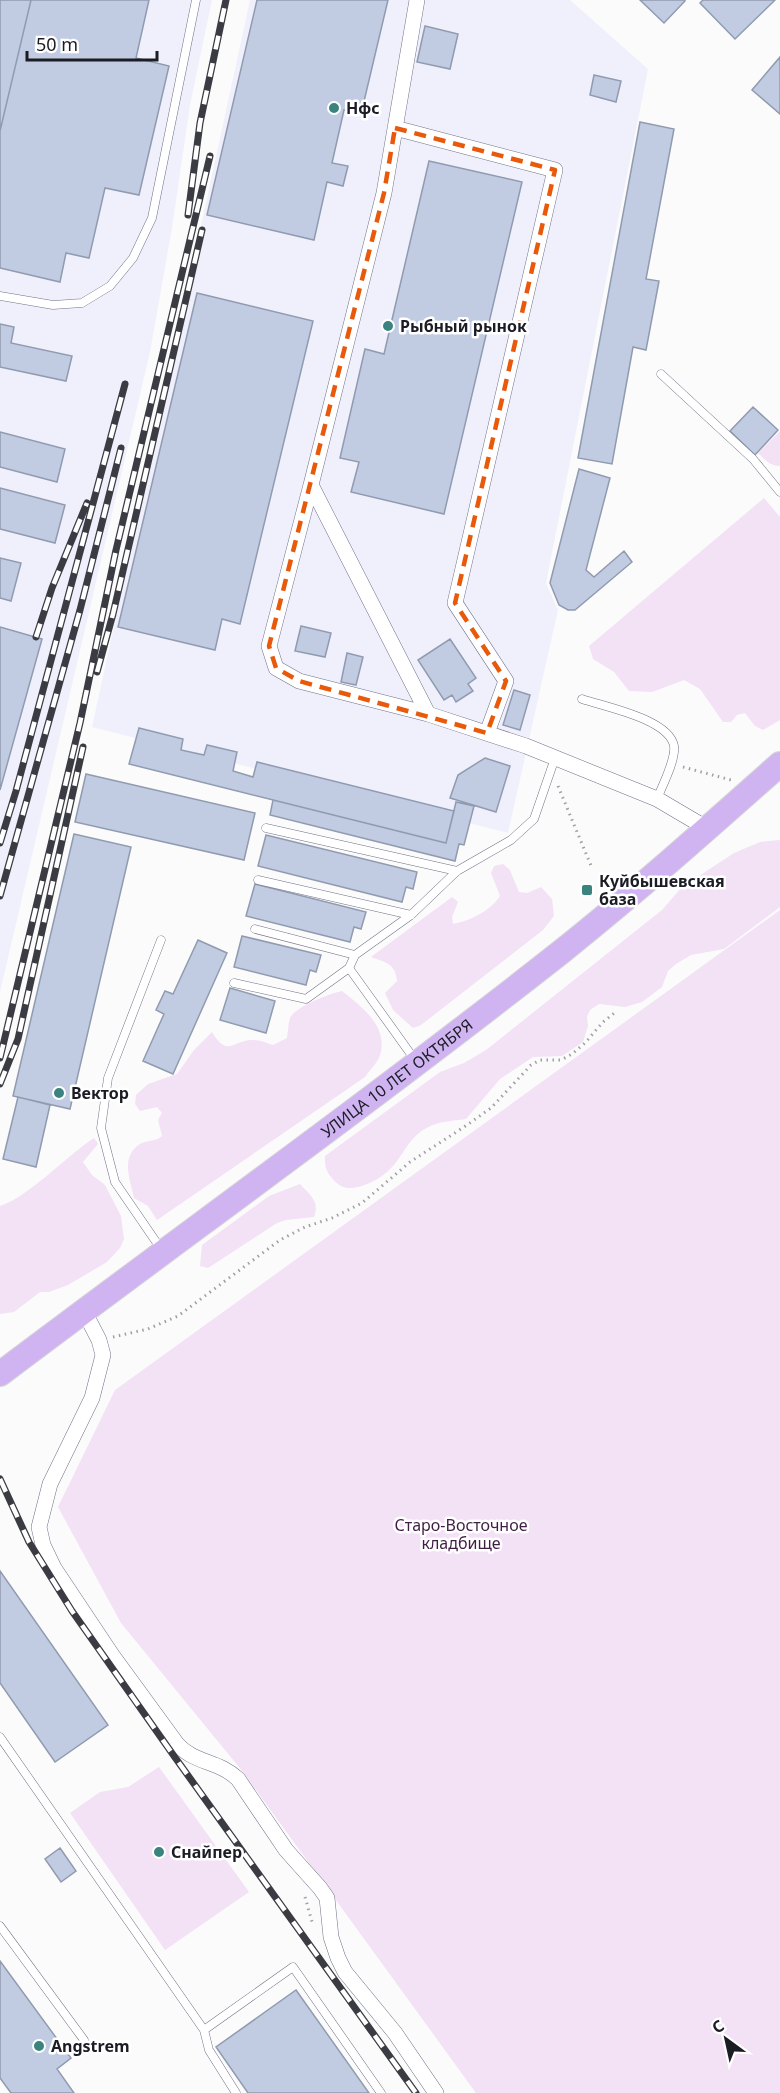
<svg xmlns="http://www.w3.org/2000/svg" width="780" height="2093" font-family="'Noto Sans',sans-serif">
  <style>
    .built { fill: #f0f0fd }
    .green { fill: #f3e1f5 }
    .building { fill: #c1cce3; stroke: #909bb0; stroke-width: 1.5 }
    .lines { fill: none; stroke-linecap: round; stroke-linejoin: round }
    .service-casing { stroke: #717288; stroke-width: 9 }
    .minor-casing { stroke: #717288; stroke-width: 16 }
    .primary-casing { stroke: #d6d6d8; stroke-width: 26 }
    .path { stroke: #a0a0a4; stroke-width: 3; stroke-dasharray: 1.5 4.5; stroke-linecap: butt }
    .service { stroke: #fff; stroke-width: 8 }
    .minor { stroke: #fff; stroke-width: 15 }
    .primary { stroke: #cfb4f1; stroke-width: 24 }
    .rail-casing { stroke: #3b3b43; stroke-width: 7 }
    .rail { stroke: #fff; stroke-width: 4.5; stroke-dasharray: 14; stroke-linecap: butt }
    .marked { fill: none; stroke: #e8590c; stroke-width: 4.5; stroke-dasharray: 12 8; stroke-linejoin: round }
    .poi-dot { fill: #3b837e; stroke: #fff; stroke-width: 2 }
    .labels { text-anchor: middle; stroke-width: 5; stroke-linejoin: round; paint-order: stroke }
    .poi-label { font-size: 16px; font-weight: bold; fill: #1c1c25; stroke: #fff; text-anchor: start }
    .street-label { font-size: 16px; fill: #1c1c25; stroke: #fff }
    .park-label { font-size: 16px; fill: #401d45; stroke: #fff }
  </style>
  <rect width="100%" height="100%" fill="#fbfbfb"/>
  <path class="built" d="M0,0H212L190,105L172,228L150,352L0,992Z
    M250,0H570L648,69L546,583L558,610L508,833L92,727Z"/>
  <path class="green" d="M780,431V466C770,466 765,460 758,453Z
    M764,498L780,517V720L763,730L755,726L745,713L737,715L731,722H723L700,689L684,680L652,692L629,691L614,672L593,659L589,646Z
    M780,840V907L724,949L691,955L676,964L668,971L662,987L642,1002L625,1007L599,1004L590,1010L587,1017L588,1026L583,1042L562,1056L533,1057L500,1079L466,1119C452,1121 438,1121 425,1129C408,1138 402,1159 388,1171C378,1181 350,1195 338,1184C328,1175 324,1169 325,1156L440,1072L464,1063L486,1050L662,910L682,887L734,853L760,842Z
    M503,864L510,870L519,892L527,893L541,887L552,899L554,916L543,930L421,1025L413,1028L393,1010L385,993L397,981C396,964 385,962 371,957L452,897L458,902L452,917L453,924C470,921 490,911 500,896L491,873L494,866Z
    M780,910V2093H476L243,1772L121,1623L58,1507L115,1390Z
    M342,991C361,1006 391,1028 379,1058C376,1064 369,1071 365,1077L157,1220L148,1206L134,1198C130,1179 120,1157 140,1144C147,1140 155,1142 162,1136L158,1120L162,1113L157,1107L140,1111L135,1104L136,1095L148,1084L177,1074L194,1050L212,1032C228,1059 233,1039 254,1040C260,1040 267,1043 273,1045L287,1038C288,1032 288,1024 290,1018C296,1006 329,994 342,991Z
    M94,1138L98,1144L83,1162L92,1175L105,1185L121,1216L124,1239L120,1248L107,1262L68,1285L49,1292H40L14,1312L0,1314V1206C30,1196 65,1157 94,1138Z
    M300,1184C310,1195 320,1201 314,1217L286,1220L277,1223L208,1268L200,1266L202,1245L269,1196Z
    M159,1767L249,1892L165,1950L70,1813L100,1792L128,1787Z"/>
  <path class="building" d="M0,0H31L0,131Z
    M31,0H149L136,58L169,66L139,195L105,188L89,258L66,253L60,282L0,268V131Z
    M257,0H388L361,114L344,110L332,163L348,166L343,186L327,182L314,240L207,215Z
    M640,0H685V1L664,23Z
    M703,0H775L735,39L700,3Z
    M425,26L458,34L450,69L417,62Z
    M780,57V114L752,90Z
    M594,75L621,81L616,102L590,95Z
    M640,122L674,129L646,279L659,281L646,350L633,347L612,464L578,458Z
    M429,161L522,182L444,514L351,492L359,462L340,458L365,349L384,354Z
    M197,293L313,321L240,624L222,619L215,650L118,627Z
    M0,324L14,327L11,343L72,356L66,381L0,367Z
    M753,407L778,430L755,455L730,431Z
    M0,432L65,449L57,482L0,467Z
    M579,469L610,478L586,570L594,577L624,551L632,562L575,610H568L559,605L550,583Z
    M0,488L65,505L55,543L0,529Z
    M0,558L21,563L11,601L0,598Z
    M301,626L331,633L325,657L295,651Z
    M0,627L42,639L0,790Z
    M450,639L476,678L468,684L473,691L456,702L452,695L444,700L418,660Z
    M347,653L363,657L356,685L341,682Z
    M514,690L530,695L520,730L503,725Z
    M139,728L183,739L181,750L204,755L207,745L237,752L233,771L253,777L257,762L454,811L446,843L129,764Z
    M485,758L510,766L496,812L450,798L458,775Z
    M86,774L255,813L244,860L75,822Z
    M273,800L446,843L456,802L474,806L464,845L459,844L455,861L270,815Z
    M74,834L131,847L70,1109L13,1096Z
    M266,835L417,872L413,889L406,887L402,902L258,866Z
    M255,884L366,912L361,929L354,927L350,942L246,916Z
    M242,936L321,955L316,972L310,970L306,985L234,967Z
    M198,940L227,953L173,1074L143,1061L164,1014L156,1010L165,991L173,994Z
    M230,988L275,1001L266,1033L220,1020Z
    M18,1097L50,1105L36,1167L3,1159Z
    M0,1571L108,1725L55,1762L0,1683Z
    M60,1848L76,1871L61,1882L45,1859Z
    M0,1961L71,2058L57,2069L74,2093H11L0,2078Z
    M296,1990L369,2093H248L216,2047Z"/>
  <g class="lines">
    <g class="service-casing">
      <path id="service" d="M0,296L53,305L82,303L110,286L133,258L152,218L196,0
        M661,374L753,459L780,492
        M582,699C605,707 669,719 674,746C676,760 662,786 657,799
        M266,828L457,871
        M258,880L411,915
        M255,929L355,955
        M161,940L108,1078L101,1128L115,1182L161,1249
        M234,983L306,999L349,968
        M415,1060L349,968L355,955L411,915L457,871L511,840L534,819L555,758
        M0,1737L204,2030L209,2050L236,2093
        M0,1926L84,2040
        M204,2030L293,1967L381,2093"/>
    </g>
    <g class="minor-casing">
      <path id="minor" d="M417,0L384,193L311,485L428,714L526,746L657,799L708,829
        M395,128L555,170L455,603L506,681L487,733
        M311,485L269,646L276,668L299,681L428,714
        M84,1311L99,1340L103,1355L92,1398L50,1484L39,1527L43,1545L54,1568L112,1655L177,1744C195,1764 218,1760 238,1779L286,1850L320,1888L327,1898L331,1937L338,1958L345,1972L395,2033L436,2093"/>
    </g>
    <g class="primary-casing">
      <g id="primary">
        <path id="s1" d="M0,1374C187,1233 377,1097 561,952C636,892 708,828 780,764"/>
      </g>
    </g>
    <path class="path" d="M683,767L731,780
      M558,786L592,868
      M113,1337L148,1329L178,1316L280,1240L305,1227L332,1218L362,1203L410,1162L467,1125L491,1108L531,1065L540,1060H561L572,1054L585,1043L603,1022L617,1011
      M305,1897L313,1925"/>
    <use href="#service" class="service"/>
    <use href="#minor" class="minor"/>
    <use href="#primary" class="primary"/>
    <g class="rail-casing">
      <path id="rail" d="M188,215L200,123L226,0
        M36,637L52,588L87,503
        M97,672L113,614L202,230
        M0,843L16,791L125,384
        M0,896L80,610L121,448
        M0,1058L80,723L116,550L210,156
        M0,1084L18,1039L83,747
        M0,1479L29,1542L72,1611L174,1756L416,2093"/>
    </g>
    <use href="#rail" class="rail"/>
  </g>
  <path class="marked" d="M395,128L555,170L455,603L506,681L487,733L299,681L276,668L269,646L384,193Z"/>
  <g class="poi-dot">
    <circle cx="334" cy="108" r="6"/>
    <circle cx="388" cy="326" r="6"/>
    <rect x="581" y="884" width="12" height="12" rx="3"/>
    <circle cx="59" cy="1093" r="6"/>
    <circle cx="159" cy="1852" r="6"/>
    <circle cx="39" cy="2046" r="6"/>
  </g>
  <g class="labels">
    <g class="poi-label">
      <text x="346" y="114">Нфс</text>
      <text x="400" y="332">Рыбный рынок</text>
      <text x="599" y="887">Куйбышевская<tspan x="599" dy="18">база</tspan></text>
      <text x="71" y="1099">Вектор</text>
      <text x="171" y="1858">Снайпер</text>
      <text x="51" y="2052">Angstrem</text>
    </g>
    <g class="street-label">
      <text dy="6" stroke="none"><textPath href="#s1" startOffset="495">УЛИЦА 10 ЛЕТ ОКТЯБРЯ</textPath></text>
    </g>
    <g class="park-label">
      <text x="461" y="1531">Старо-Восточное<tspan x="461" dy="18">кладбище</tspan></text>
    </g>
  </g>
  <g transform="translate(726 2039) rotate(327)" stroke="#ffffff" stroke-width="4.5" paint-order="stroke">
  <path d="M0-4.5L10 22L0 15L-10 22Z" fill="#1c1c25"/>
  <text y="-9" font-size="16" font-weight="bold" text-anchor="middle" fill="#1c1c25">С</text>
  </g>
  <path d="M27 51v9h130v-9" fill="none" stroke="#1c1c25" stroke-width="3"/>
  <text x="36" y="51" font-size="18" fill="#1c1c25" stroke="#ffffff" stroke-width="4.5" paint-order="stroke">50 m</text>
</svg>
